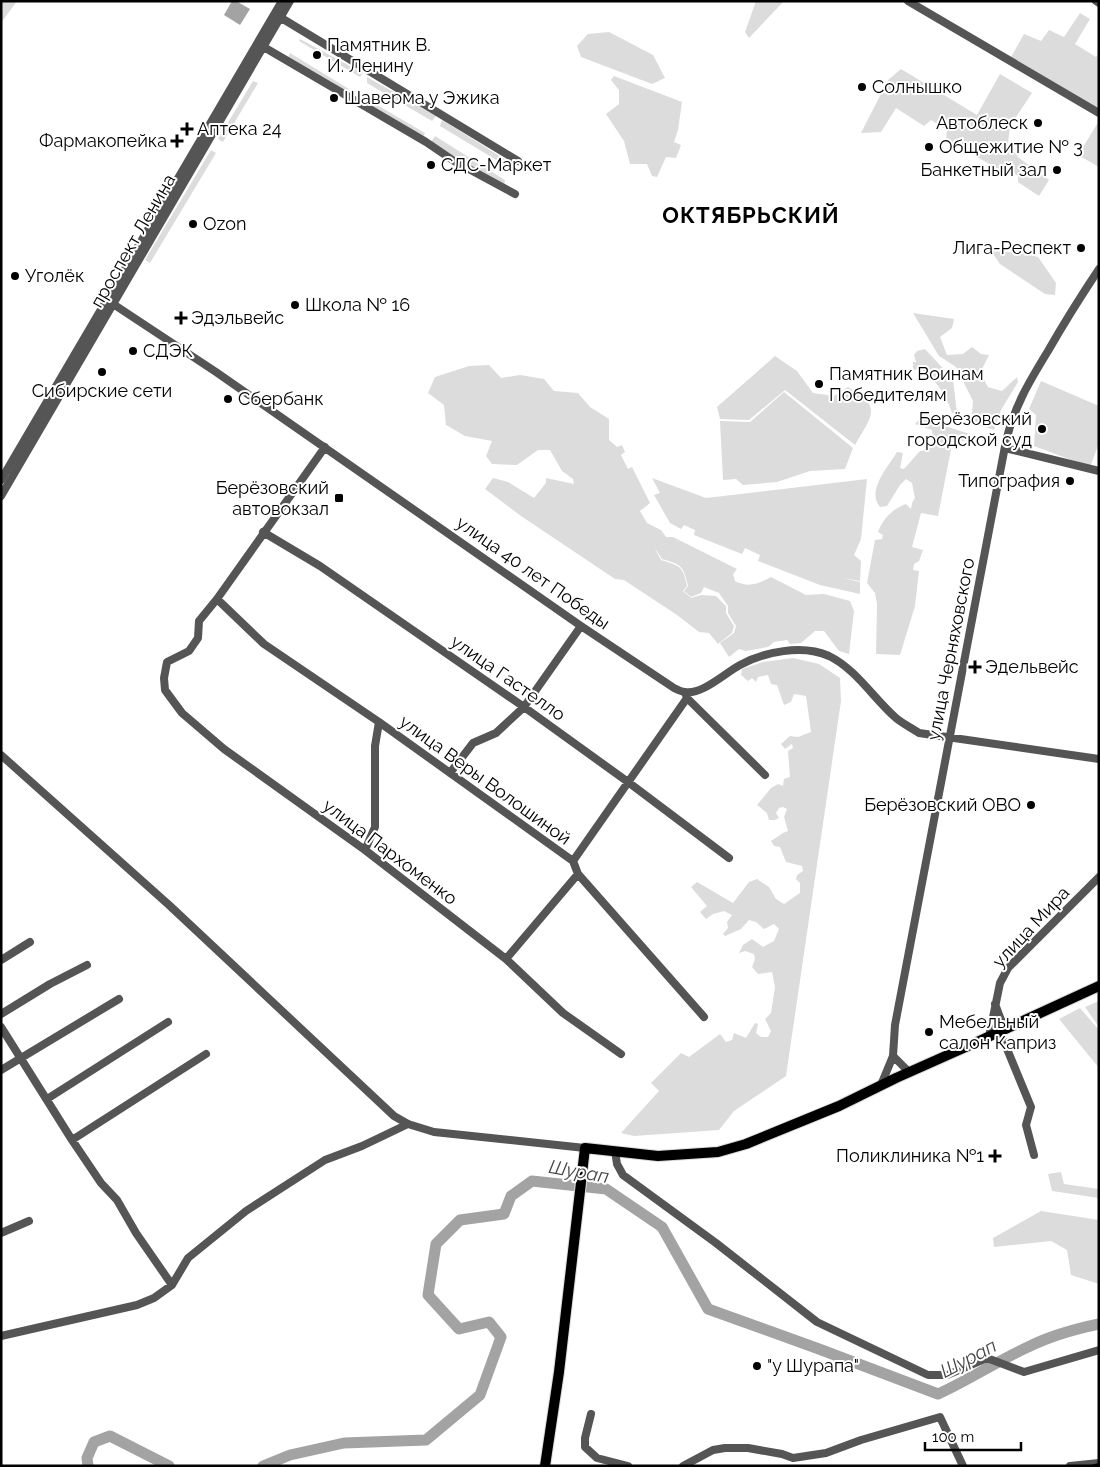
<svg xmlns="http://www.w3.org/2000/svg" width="1100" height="1467" font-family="Raleway,sans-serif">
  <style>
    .green { fill: #dcdcdc }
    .water { fill: #a3a3a3 }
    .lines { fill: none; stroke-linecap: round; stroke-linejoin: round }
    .river { stroke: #a3a3a3; stroke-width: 11 }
    .major-casing { stroke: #dbdbdb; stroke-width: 12 }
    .minor { stroke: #555; stroke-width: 8 }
    .major { stroke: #000; stroke-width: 10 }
    .rail { stroke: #000; stroke-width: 2; stroke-dasharray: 8 2.5 1 2.5; stroke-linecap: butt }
    .poi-dot { fill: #000; stroke: #fff; stroke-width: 2 }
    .labels { text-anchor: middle; stroke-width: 4; stroke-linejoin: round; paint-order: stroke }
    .poi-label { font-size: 18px; fill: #000; stroke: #fff; text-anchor: start }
    .street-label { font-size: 18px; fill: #000; stroke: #fff }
    .water-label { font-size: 19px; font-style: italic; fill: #444; stroke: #fff }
    .district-label { font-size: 22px; font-weight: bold; letter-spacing: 1px; fill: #000; stroke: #fff }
  </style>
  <rect width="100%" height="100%" fill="#fff"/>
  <path class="green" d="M1,1H17L1,23Z
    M756,1H784L749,38L745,32Z
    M1080,13L1090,19L1075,44L1096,57L1099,53V110L1011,57L1024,34L1041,41L1049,30L1064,37Z
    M609,32L653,55L665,78L652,84L581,57L577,46L588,34Z
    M300,39L363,73L360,77L299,41Z
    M290,53L349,89L347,93L288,58Z
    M901,69L977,115L1000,74L1032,93L1010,126L1008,143L1018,157L1049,180L1039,196L1018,182V176L1008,168L1002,171L946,140L947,130L931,120L924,126L896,108L881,132L861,133L888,80Z
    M614,76L682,102L678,130L674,142L681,145L676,158L666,157L657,177L652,176L647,164H630L624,141L606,114L619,104V90L611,80Z
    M367,77L436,116L432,121L367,83Z
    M253,81L258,83L223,142L218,139Z
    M360,95L425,133L422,139L352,97Z
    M442,120L514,165L508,167L440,126Z
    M1099,121V167L1078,155Z
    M435,136L505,180L504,186L431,142Z
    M211,150L216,153L150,263L145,260Z
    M991,251L1021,253L1038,257L1056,283L1055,295L1045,294L1000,264Z
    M913,313L954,319L952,328L940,337L947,355L963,354L972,347L981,354L989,355L980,373L988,387L1002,391L1017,377L1018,382L1001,410L994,430L971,422L973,401L956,367L939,356Z
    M925,349L953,379L957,414L952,413C946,394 937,382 921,369L913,370V362H916L914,355L917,351Z
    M775,356L797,371L813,393L834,396L848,387C884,407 871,416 855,445L785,390L749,420L720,419L717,407Z
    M489,365L501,378L520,375L544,379L554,391L578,393L590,407L609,419V440L617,447L622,445L625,452L621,455L628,469L632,467L650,503L640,511L647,523L661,530L666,537H673L737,569L733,574L735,581C749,588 758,584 771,577L806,595L824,594L850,601L854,611L849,654L839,651L824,631H815L801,643L790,644L787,640L774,642L768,647L746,651L739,649L729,657L720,643L734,633L736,626L728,613V606L719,593L704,587L701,593L691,597L684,591L688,586C683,565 682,565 662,559L656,550L655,549L661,560C680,566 683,566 687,586L683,591L691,598L701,595L716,596L726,606V613L734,626L732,633L718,644L709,633L699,632L677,615L624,580L615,579L521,516L485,489L493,478L508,482L534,498L546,483V478L574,484L573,479L562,471L550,450H538L517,465L492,464L486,456L492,441L465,436L446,425L444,405L428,393L435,377L469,366Z
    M1041,381L1099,406V443L1090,467L1034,446L1036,415L1029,409Z
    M784,392L853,448L845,469L810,471L777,482L743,485L736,479L723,480L720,421L750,422Z
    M920,418L976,436L973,443L953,439L938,516L921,513L912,547L923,550L919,561L914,564L913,570L919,571L915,606L900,655L876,654L877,604L875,593L867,583L875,540L882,539L883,535L878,532C883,518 893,509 906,504L911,509L912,503L915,498L912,483L906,479L900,485L887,506L880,507C866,491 888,467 897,452L903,453L900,468L904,469L920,451L928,450L933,439L932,430L915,424Z
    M652,478L706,498L867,479L861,539L854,555L861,561L860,581L843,578L860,582V594L820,585L758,561L760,555L745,548L742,554L694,535L695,530L684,525L681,529L670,523L654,495L660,493Z
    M793,658L819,664L840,678L841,701L786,1076L734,1111L719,1130L634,1136L621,1133L659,1091L651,1083L681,1053L689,1057L720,1034L726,1042L732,1040L734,1033L746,1038L755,1023L758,1024L756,1033L761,1037H768L771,1031L765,1019L771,1013L775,987L772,972L758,974L752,967L755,959L754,954L745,951L739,953L743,945L752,939L763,947L774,941L779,929L774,924L764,929L756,922L749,920L741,929L725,936L723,934L728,928L727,922L732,915L724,911L713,914L706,919L700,912L707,906L691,887L697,882L733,903L749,882L757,879L769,887L776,899L784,904L800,893V883L796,879L797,875L803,871L802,866L786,862L780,847L774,846L771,841L783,833L788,831L784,817L787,809L783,807L779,808L776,813L779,818L775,820H769L767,813L757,805L771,788L778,784L783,786L784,779L790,777L788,751L793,748L792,744L785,749L781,744L790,736L798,737L811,732L806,696L794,694L791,702L784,705L777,685L771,684L768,675L758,677L756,682L752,678L748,681L741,675L742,669L763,662Z
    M1099,1001V1027L1085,1007Z
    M1080,1008L1099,1030V1068L1059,1019Z
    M1061,1172L1064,1184L1099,1189V1198L1052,1191L1048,1174Z
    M1041,1211L1099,1220V1284L1071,1275L1067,1250L1051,1241L994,1247L993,1238Z"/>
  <path class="water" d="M232,1H236L250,9L240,25L224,15Z"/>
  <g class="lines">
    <path class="river" d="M88,1466L87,1458L94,1442L110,1436L169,1466
      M263,1466L290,1455L344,1443L426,1440L480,1395L501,1337L489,1322L459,1329L428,1295L436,1244L460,1220L504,1214L511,1196L532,1181L606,1189L662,1227L708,1309L819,1349L938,1394C969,1380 997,1361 1028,1347C1050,1336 1075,1329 1099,1324"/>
    <g class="major-casing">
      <path id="major" d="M545,1466L559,1372L585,1148L658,1156L718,1152L746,1144L839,1106L896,1078L977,1042L1099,986"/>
    </g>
    <path class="minor" d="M908,1L1099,113
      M1096,1L1099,3
      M278,16L518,161
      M262,46L426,142L454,161L515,194
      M107,300L216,372L581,626L674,688C678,690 682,692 685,692C702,695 725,673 740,665C764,652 802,644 829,656C856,669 874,699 896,718C903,724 912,728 919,733L1099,759
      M325,447L217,599L199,621L198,638L189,651L167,662L164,678L165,690L182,713L224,749L365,850L506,959L563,1013L621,1054
      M1005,448L1099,471
      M1,480L282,1
      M1,496L290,1
      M263,532L320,566L524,707L628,782L729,858
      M217,599L264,644L379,722L573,861L578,874L704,1017
      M687,698L765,775
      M1,755L169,905L394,1116L408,1124L434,1132L585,1148
      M450,773L473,743L496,733L524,707L581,626
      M365,850L375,827V746L379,722
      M573,861L687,698L685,692
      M506,959L578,874
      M1,960L30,942
      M995,1004L1001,1020L1009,1028
      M1,1014L50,984L87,965
      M1,1027L72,1140L101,1183L117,1200L136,1233L172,1285
      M1000,1032L1031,1107L1026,1125L1034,1155
      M989,1037L1000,983L1008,968L1099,877
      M1,1070L119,999
      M909,1072L893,1056L895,1025L1006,441C1015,405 1029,382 1048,351C1064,323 1081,296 1099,269
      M881,1085L893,1056
      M47,1099L168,1022
      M72,1140L206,1054
      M615,1151L617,1164L623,1175L716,1243L817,1322L928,1375H947L987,1358L1024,1372L1099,1350
      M1,1233L29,1221
      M1,1336L137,1305L154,1298L172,1285L188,1258L246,1211L325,1160L362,1146L408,1124
      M591,1414L585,1438V1447L597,1458L628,1466
      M683,1466L713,1450L725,1448H748L782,1454L793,1458L826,1453L861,1440L940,1417L963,1466
      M1070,1466L1099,1463"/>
    <use href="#major" class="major"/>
    <path class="rail" d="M1091,1466L1099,1464"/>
  </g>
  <g class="poi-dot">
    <circle cx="317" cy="55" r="5"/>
    <circle cx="862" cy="87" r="5"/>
    <circle cx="334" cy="98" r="5"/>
    <circle cx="1038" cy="123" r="5"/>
    <path d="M184.5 121.5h5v5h5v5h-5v5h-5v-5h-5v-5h5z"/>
    <path d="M174.5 133.5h5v5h5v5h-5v5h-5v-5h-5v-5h5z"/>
    <circle cx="929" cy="147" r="5"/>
    <circle cx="431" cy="165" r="5"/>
    <circle cx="1057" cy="170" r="5"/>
    <circle cx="193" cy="224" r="5"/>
    <circle cx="1081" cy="248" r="5"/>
    <circle cx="15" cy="276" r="5"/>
    <circle cx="295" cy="305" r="5"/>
    <path d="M178.5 310.5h5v5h5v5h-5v5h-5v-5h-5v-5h5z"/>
    <circle cx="133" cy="351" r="5"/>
    <circle cx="102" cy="372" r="5"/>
    <circle cx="819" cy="384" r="5"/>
    <circle cx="228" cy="399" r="5"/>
    <circle cx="1042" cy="429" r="5"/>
    <circle cx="1070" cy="481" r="5"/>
    <rect x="334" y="493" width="10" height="10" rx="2.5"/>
    <path d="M972.5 659.5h5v5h5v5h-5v5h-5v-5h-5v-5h5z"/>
    <circle cx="1031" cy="805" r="5"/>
    <circle cx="929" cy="1032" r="5"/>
    <path d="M992.5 1148.5h5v5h5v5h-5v5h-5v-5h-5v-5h5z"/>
    <circle cx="757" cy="1366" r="5"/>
  </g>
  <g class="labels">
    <g class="poi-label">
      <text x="327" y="51">Памятник В.<tspan x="327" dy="21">И. Ленину</tspan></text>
      <text x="872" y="93">Солнышко</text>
      <text x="344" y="104">Шаверма у Эжика</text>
      <text x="1028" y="129" text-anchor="end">Автоблеск</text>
      <text x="197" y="135">Аптека 24</text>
      <text x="167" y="147" text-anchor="end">Фармакопейка</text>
      <text x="939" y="153">Общежитие № 3</text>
      <text x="441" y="171">СДС-Маркет</text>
      <text x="1047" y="176" text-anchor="end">Банкетный зал</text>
      <text x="203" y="230">Ozon</text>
      <text x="1071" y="254" text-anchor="end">Лига-Респект</text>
      <text x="25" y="282">Уголёк</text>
      <text x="305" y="311">Школа № 16</text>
      <text x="191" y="324">Эдэльвейс</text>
      <text x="143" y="357">СДЭК</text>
      <text x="829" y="380">Памятник Воинам<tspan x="829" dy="21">Победителям</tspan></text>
      <text x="102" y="397" text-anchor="middle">Сибирские сети</text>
      <text x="238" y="405">Сбербанк</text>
      <text x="1032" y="425" text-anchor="end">Берёзовский<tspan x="1032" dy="21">городской суд</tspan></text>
      <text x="1060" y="487" text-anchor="end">Типография</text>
      <text x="329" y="494" text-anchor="end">Берёзовский<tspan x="329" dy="21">автовокзал</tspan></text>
      <text x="985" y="673">Эдельвейс</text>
      <text x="1021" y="811" text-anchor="end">Берёзовский ОВО</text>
      <text x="939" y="1028">Мебельный<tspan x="939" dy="21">салон Каприз</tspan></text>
      <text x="984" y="1162" text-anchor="end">Поликлиника №1</text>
      <text x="767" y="1372">"у Шурапа"</text>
    </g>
    <g class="street-label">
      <text transform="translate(133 241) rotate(-60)" y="6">проспект Ленина</text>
      <text transform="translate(533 573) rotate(35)" y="6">улица 40 лет Победы</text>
      <text transform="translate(951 649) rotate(-79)" y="6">улица Черняховского</text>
      <text transform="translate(508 678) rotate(35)" y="6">улица Гастелло</text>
      <text transform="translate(485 780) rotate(36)" y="6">улица Веры Волошиной</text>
      <text transform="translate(390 852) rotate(37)" y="6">улица Пархоменко</text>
      <text transform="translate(1031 927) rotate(-47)" y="6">улица Мира</text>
    </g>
    <g class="water-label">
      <text transform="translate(579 1171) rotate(10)" y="7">Шурап</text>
      <text transform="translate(968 1358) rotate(-28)" y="7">Шурап</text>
    </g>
    <g class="district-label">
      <text x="751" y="223">ОКТЯБРЬСКИЙ</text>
    </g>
  </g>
  <rect width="1100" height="1467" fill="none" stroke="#000000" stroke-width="5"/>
  <path d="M925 1442v8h96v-8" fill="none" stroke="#000000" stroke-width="2.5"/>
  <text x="932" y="1442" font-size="15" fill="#000000" stroke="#ffffff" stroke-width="4" paint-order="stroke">100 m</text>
</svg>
